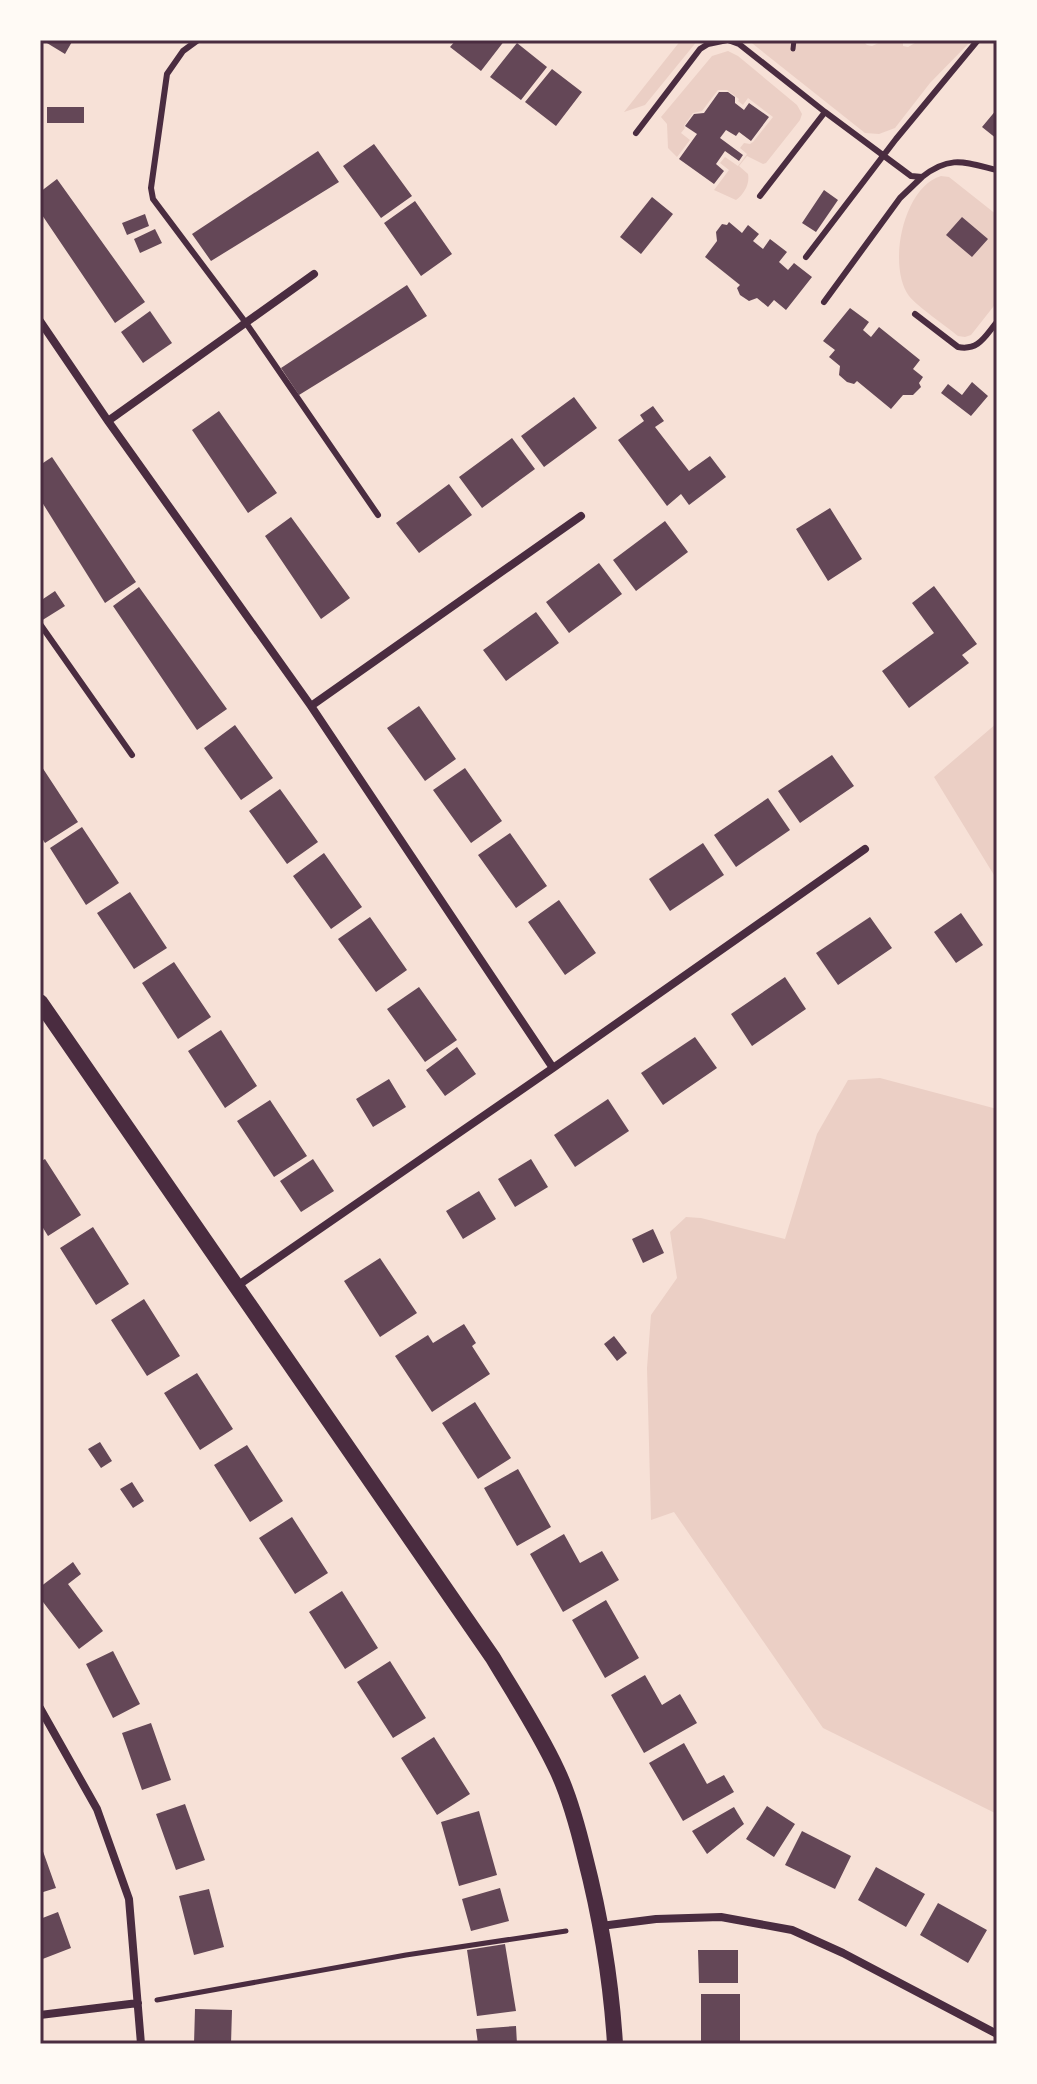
<svg xmlns="http://www.w3.org/2000/svg" width="1037" height="2084" font-family="Commissioner,sans-serif">
  <style>
    .green { fill: #ebcfc5 }
    .building { fill: #644757 }
    .lines { fill: none; stroke-linecap: round; stroke-linejoin: round }
    .path { stroke: #4a2c40; stroke-width: 5 }
    .service { stroke: #4a2c40; stroke-width: 6 }
    .minor { stroke: #4a2c40; stroke-width: 8 }
    .secondary { stroke: #4a2c40; stroke-width: 16 }
    .neatline { fill: none; stroke: #4a2c40; stroke-width: 3 }
  </style>
  <rect width="100%" height="100%" fill="#f7e1d7"/>
  <path class="green" d="M681,40H698L645,105L624,112Z
    M748,40H862L867,45L872,46L885,40H903V46L908,47L920,40H972L930,83L895,128L879,134L865,133Z
    M728,51L738,56L797,105L802,114L800,120L766,163L763,164L747,156L739,166L748,174C750,184 744,194 736,200L714,190L729,170L720,163L725,157L738,166L747,154L740,148L744,143L750,144L753,142L773,117L748,98L743,105L738,101L739,99L727,90H718L702,111L693,113L684,126L685,128L681,133L690,140L677,157L668,148L667,124L661,117L712,56Z
    M941,176L949,177L997,215V302L971,335L965,337L958,336C947,327 917,306 909,296C887,266 903,187 941,176Z
    M997,723V880L934,777Z
    M880,1078L997,1109V1814L823,1728L674,1512L651,1520L647,1368L651,1315L677,1278L670,1232L686,1217L701,1218L785,1239L817,1134L848,1080Z"/>
  <path class="building" d="M42,40H73L65,54Z
    M456,40H505L481,71L450,47Z
    M517,43L547,67L521,100L490,77Z
    M40,67H43V129H40Z
    M552,69L582,92L556,126L525,102Z
    M719,92H728L735,97V103L744,110L749,103L769,117L751,141L739,132L736,136L726,130L720,138L743,155L739,161L725,151L716,164L724,171L714,184L679,159L697,134L685,126L694,114L704,113Z
    M47,107H84V123H47Z
    M997,109V139L982,127Z
    M374,144L412,196L381,218L343,166Z
    M318,151L339,182L211,261L192,234Z
    M57,179L145,302L115,323L40,212V192Z
    M824,190L838,200L816,232L802,223Z
    M652,197L673,214L641,254L620,237Z
    M415,201L452,254L421,276L384,223Z
    M145,214L149,226L127,235L122,223Z
    M962,217L988,239L972,257L946,235Z
    M729,222L742,233L748,225L759,234L753,241L763,249L770,239L787,252L779,262L788,270L794,263L812,277L786,310L774,300L768,307L757,298L749,301L740,295L737,288L740,285L705,257L717,241L716,232L722,224L727,225Z
    M155,229L162,243L140,253L134,239Z
    M407,285L427,316L299,395L281,368Z
    M850,308L869,322L863,330L871,337L879,327L920,360L913,369L923,377L919,383L921,387L913,395H903L891,409L857,381L854,384L847,382L839,375L840,366L829,357L835,350L823,341Z
    M150,311L172,343L143,363L121,332Z
    M972,382L988,396L971,416L941,393L948,384L962,395Z
    M574,397L597,428L544,467L521,436Z
    M653,406L664,421L655,427L689,471L710,456L726,477L689,505L681,494L667,506L618,440L644,421L640,415Z
    M219,411L277,493L248,513L192,430Z
    M512,438L535,469L482,508L459,477Z
    M52,457L136,582L105,603L40,499V465Z
    M449,484L472,515L419,553L396,523Z
    M830,508L862,559L828,581L796,529Z
    M291,517L350,598L321,619L265,536Z
    M665,521L688,552L636,591L613,560Z
    M599,563L622,594L569,633L546,602Z
    M934,586L977,644L962,655L969,663L909,708L882,671L934,633L912,603Z
    M139,587L227,709L197,730L113,606Z
    M55,591L65,606L41,621L40,601Z
    M536,612L559,643L506,681L483,650Z
    M419,706L456,759L425,781L387,728Z
    M235,725L273,778L241,800L204,748Z
    M832,755L854,786L800,823L778,791Z
    M40,764L78,822L45,843L40,835Z
    M465,768L502,821L471,843L433,790Z
    M280,789L318,842L287,864L249,811Z
    M768,798L790,830L736,867L714,835Z
    M82,827L119,883L86,905L50,848Z
    M510,833L547,886L516,908L478,855Z
    M703,843L724,875L670,911L649,879Z
    M324,853L362,907L331,929L293,876Z
    M130,892L167,948L134,969L97,913Z
    M559,900L596,953L565,975L528,922Z
    M961,913L983,945L956,963L934,932Z
    M370,917L407,970L376,992L338,939Z
    M870,917L892,948L838,985L816,953Z
    M174,962L211,1017L178,1039L142,983Z
    M785,977L806,1009L752,1046L731,1014Z
    M419,987L457,1040L425,1062L387,1009Z
    M221,1030L257,1086L225,1108L188,1051Z
    M695,1037L717,1068L663,1105L641,1073Z
    M457,1047L476,1074L445,1096L426,1070Z
    M389,1079L406,1107L373,1127L356,1099Z
    M608,1099L629,1131L575,1167L554,1135Z
    M270,1100L307,1156L274,1177L237,1121Z
    M45,1159L81,1215L48,1236L40,1223V1162Z
    M313,1159L334,1191L301,1212L280,1181Z
    M531,1159L548,1187L515,1207L498,1179Z
    M479,1191L496,1219L463,1239L446,1211Z
    M93,1227L129,1284L96,1305L60,1248Z
    M653,1229L664,1253L643,1263L632,1239Z
    M380,1258L417,1313L380,1337L344,1281Z
    M144,1299L180,1356L147,1376L111,1320Z
    M464,1324L476,1343L472,1346L490,1374L432,1412L395,1356L428,1335L433,1343Z
    M614,1336L627,1353L617,1361L604,1344Z
    M197,1373L233,1429L200,1450L164,1393Z
    M475,1402L511,1458L478,1479L442,1423Z
    M100,1442L112,1461L101,1468L88,1449Z
    M247,1445L283,1501L250,1522L214,1465Z
    M518,1469L551,1527L517,1546L484,1488Z
    M132,1482L144,1501L133,1508L120,1489Z
    M292,1517L328,1573L295,1594L259,1538Z
    M564,1534L580,1563L602,1551L619,1580L563,1612L530,1554Z
    M73,1562L81,1574L68,1584L103,1631L79,1649L43,1602L40,1604V1587Z
    M342,1591L378,1648L345,1669L309,1612Z
    M606,1600L639,1658L605,1678L572,1620Z
    M113,1651L140,1704L113,1718L86,1664Z
    M390,1661L426,1718L393,1738L357,1682Z
    M645,1675L662,1705L680,1694L697,1723L644,1753L611,1695Z
    M151,1723L171,1780L142,1790L122,1733Z
    M434,1737L470,1794L437,1815L401,1758Z
    M684,1743L707,1784L724,1775L734,1792L683,1821L649,1763Z
    M185,1804L205,1860L176,1870L156,1814Z
    M767,1806L795,1824L774,1857L746,1839Z
    M734,1807L744,1824L707,1854L692,1831Z
    M479,1811L497,1875L459,1886L441,1822Z
    M802,1831L851,1856L835,1889L785,1865Z
    M40,1843L56,1888L40,1893Z
    M876,1867L925,1894L906,1927L858,1900Z
    M500,1888L509,1921L471,1931L462,1899Z
    M209,1889L224,1947L194,1955L179,1896Z
    M938,1903L987,1930L968,1963L920,1935Z
    M58,1912L71,1948L40,1960V1919Z
    M505,1944L516,2011L477,2016L467,1950Z
    M698,1950H738V1983H699Z
    M701,1994H740V2044H701Z
    M195,2009L232,2010L231,2044H194Z
    M516,2026L517,2044H478L476,2029Z"/>
  <g class="lines">
    <path class="path" d="M793,49L794,40
      M157,2000L406,1955L566,1931"/>
    <path class="service" d="M198,40L183,51L167,74L151,188L153,199L246,323L378,515
      M728,40L739,44L825,112
      M636,133L700,49L708,44L727,40
      M760,196L825,112L911,176L922,177C950,155 964,162 997,170
      M806,257L896,139L978,40
      M824,302L900,198L922,177
      M915,314L958,347C979,351 985,336 997,322
      M40,624L132,755"/>
    <path class="minor" d="M40,321L108,421L311,706L553,1068
      M108,421L314,274
      M311,706L581,516
      M237,1286L553,1068L865,849
      M40,1708L97,1809L129,1899L141,2044
      M601,1926L656,1919L721,1917L792,1930L843,1953L997,2034
      M40,2015L138,2003"/>
    <path class="secondary" d="M40,1002L493,1658C515,1695 539,1731 557,1770C570,1797 578,1828 585,1857C601,1919 611,1980 615,2044"/>
  </g>
  <rect width="1037" height="2084" fill="none" stroke="#fffaf5" stroke-width="84"/>
  <rect x="42" y="42" width="953" height="2000" class="neatline"/>
</svg>
